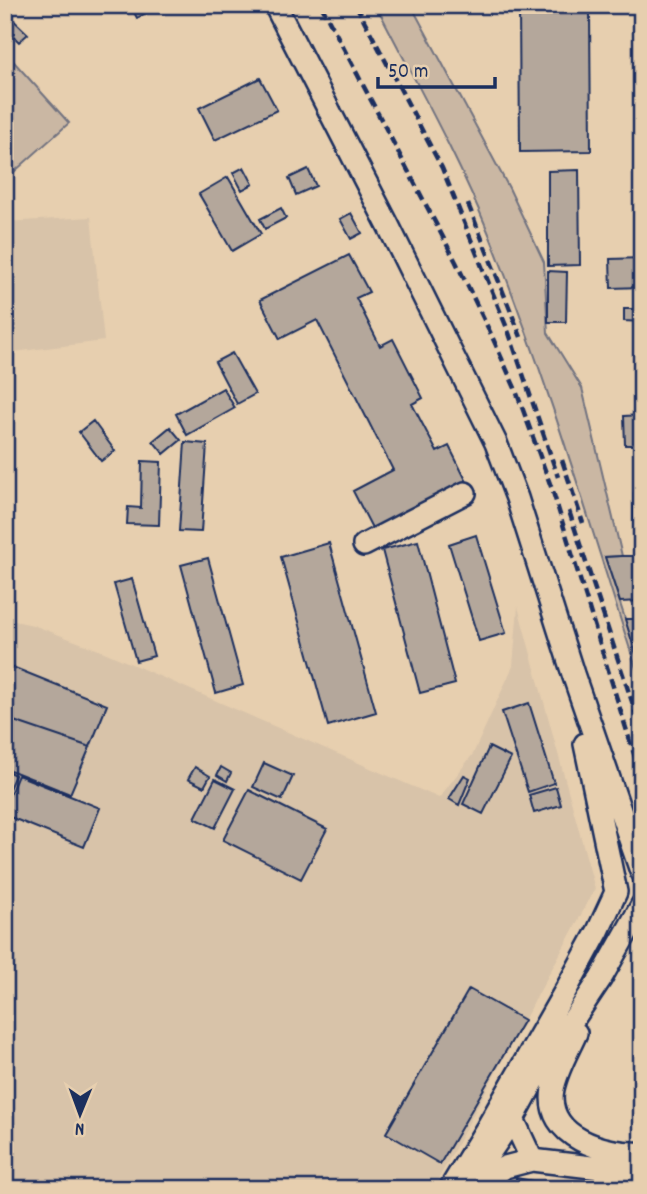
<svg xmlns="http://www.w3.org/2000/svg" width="647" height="1194" font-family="Dekko,sans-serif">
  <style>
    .built { fill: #d8c3a9 }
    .green { fill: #cab7a3; stroke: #727380; stroke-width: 2 }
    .building { fill: #b4a79b; stroke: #1b2f5e; stroke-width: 2 }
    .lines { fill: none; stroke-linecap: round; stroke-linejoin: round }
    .minor-casing { stroke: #1b2f5e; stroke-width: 26 }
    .minor { stroke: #e7cfaf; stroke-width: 21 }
    .rail { stroke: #1b2f5e; stroke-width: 4.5; stroke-dasharray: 10 5; stroke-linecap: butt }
  </style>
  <rect width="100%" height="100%" fill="#e7cfaf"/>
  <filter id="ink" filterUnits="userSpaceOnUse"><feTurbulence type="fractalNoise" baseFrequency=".0143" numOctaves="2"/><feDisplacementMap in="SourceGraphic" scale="14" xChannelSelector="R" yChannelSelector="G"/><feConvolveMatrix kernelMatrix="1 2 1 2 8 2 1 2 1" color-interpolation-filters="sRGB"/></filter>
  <g filter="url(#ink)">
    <path class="built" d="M91,217L104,341L5,353V222Z
      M518,607L595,889L433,1189H5V619L33,625L104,652L439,798L473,754L513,666Z"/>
    <path class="green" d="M376,5H411L509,188L544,262L548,333L582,388L622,556L605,557L642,671V687C593,535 549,382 489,234C457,155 415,81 376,5Z
      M5,52L69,123L5,180Z"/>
    <path class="building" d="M130,5H160L137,18Z
      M519,5H642V11L590,12L591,151L520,152Z
      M6,13L28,34L19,42L5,28Z
      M260,78L277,110L215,140L199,108Z
      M244,167L253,184L242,190L233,173Z
      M308,169L316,186L296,195L289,178Z
      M579,170L580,265L548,266V171Z
      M228,177L261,234L232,251L199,194Z
      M281,208L286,218L265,229L260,219Z
      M351,213L362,233L351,239L340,219Z
      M349,255L369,292L356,298L380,346L393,339L423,398L412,404L437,452L449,446L467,482L373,530L353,491L393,470L317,320L280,339L260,300Z
      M642,258V287L611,288L610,259Z
      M548,271L567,272L566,322H548Z
      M624,309H642V322L624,321Z
      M232,353L255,394L237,404L215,362Z
      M223,388L235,408L187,435L176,414Z
      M642,415V445H625L624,416Z
      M93,421L115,451L101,461L79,432Z
      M170,427L181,440L164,454L153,441Z
      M185,442L207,444L201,532L179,531Z
      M142,461L161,462L159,525L127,524L128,507L141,508Z
      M634,493H642V547H634Z
      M476,535L506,633L479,641L449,544Z
      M418,541L455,684L420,693L382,550Z
      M329,543L376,712L328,726L281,557Z
      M622,556H642V601L620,602L605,557Z
      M208,558L243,685L216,693L181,565Z
      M132,579L154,656L136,661L114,584Z
      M625,619H642V669L641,670Z
      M5,664L107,705L90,747L5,718Z
      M529,703L554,783L528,792L502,712Z
      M5,718L90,747L70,794L5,768Z
      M489,747L511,758L483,814L463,804Z
      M264,763L293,776L282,800L253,787Z
      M195,767L210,776L204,787L188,779Z
      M221,767L231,773L227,781L217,775Z
      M5,770L15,775L5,798Z
      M18,775L100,808L84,847L5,815V806Z
      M464,775L470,778L459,805L449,799Z
      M215,779L235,789L215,828L195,818Z
      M556,787L561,805L534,813L529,795Z
      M249,790L327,829L301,879L223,840Z
      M469,989L524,1020L440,1164L386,1133Z
      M516,1178L577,1189H514Z"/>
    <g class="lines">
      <g class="minor-casing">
        <path id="minor" d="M275,5L388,225L496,443L517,498L573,674L642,874
          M364,545L465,493
          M576,1033C568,1051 557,1069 553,1089C544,1137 605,1155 642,1153
          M513,1119L532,1160
          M465,1188L513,1119L539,1071L601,978L642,905
          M450,1189L487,1128L567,988L598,931L616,892L585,744
          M481,1189L497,1173L505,1167L532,1160L642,1173"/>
      </g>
      <use href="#minor" class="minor"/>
      <path class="rail" d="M321,5L456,262L490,332L515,388L553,492L642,780
        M356,5L442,168L509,333L558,477
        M468,204L521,337
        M562,460L583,523
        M569,511L642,732"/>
    </g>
  </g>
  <rect width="647" height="1194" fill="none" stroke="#e7cfaf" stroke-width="28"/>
  <rect x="14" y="14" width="619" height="1166" fill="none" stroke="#1b2f5e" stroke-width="2.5" filter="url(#ink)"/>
  <g transform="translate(80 1114) rotate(181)" stroke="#e7cfaf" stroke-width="5" paint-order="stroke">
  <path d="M0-5L12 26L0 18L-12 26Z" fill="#1b2f5e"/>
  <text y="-10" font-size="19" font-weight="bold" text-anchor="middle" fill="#1b2f5e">N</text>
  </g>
  <path d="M378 77v10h117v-10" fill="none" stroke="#1b2f5e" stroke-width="3.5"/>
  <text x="388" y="77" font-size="21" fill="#1b2f5e" stroke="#e7cfaf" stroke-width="5" paint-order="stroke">50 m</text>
</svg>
